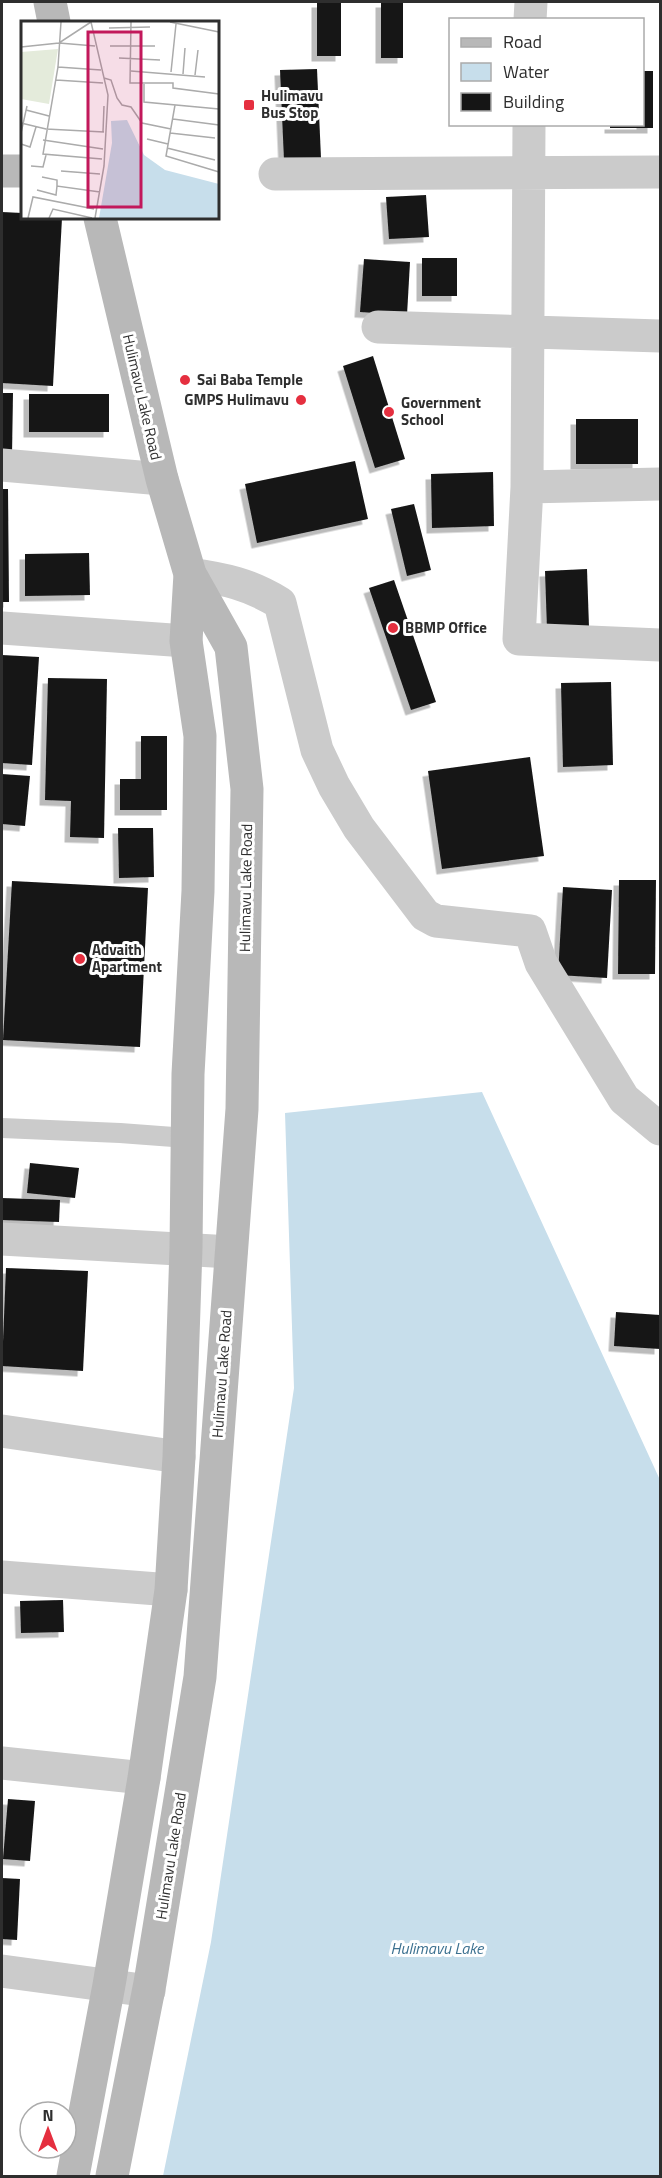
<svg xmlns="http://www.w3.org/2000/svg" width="662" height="2178" font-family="'Titillium Web',sans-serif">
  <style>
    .water { fill: #c7deeb }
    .building { fill: #151515; filter: url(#shadow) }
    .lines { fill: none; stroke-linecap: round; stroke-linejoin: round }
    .service { stroke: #cbcbcb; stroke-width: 20 }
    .minor { stroke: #cbcbcb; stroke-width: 33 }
    .secondary { stroke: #b8b8b8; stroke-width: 33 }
    .poi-dot { fill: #e52f3f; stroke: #fff; stroke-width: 2 }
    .labels { text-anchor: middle; stroke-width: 6; stroke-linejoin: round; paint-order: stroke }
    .poi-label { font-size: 15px; font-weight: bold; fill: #2e2e2e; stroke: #fff; text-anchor: start }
    .street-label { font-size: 15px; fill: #2e2e2e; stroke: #fff }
    .water-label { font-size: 16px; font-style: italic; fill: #3c7190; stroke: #fff }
    .inset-road { fill: none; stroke: #ababab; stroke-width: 1.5 }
    .view { fill: #c2185b; fill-opacity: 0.15; stroke: #c2185b; stroke-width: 3 }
    .inset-edge { fill: none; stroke: #2e2e2e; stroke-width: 3 }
  </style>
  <defs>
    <filter id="shadow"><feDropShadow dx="-5.5" dy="5.5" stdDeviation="0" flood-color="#0004"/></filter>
  </defs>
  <rect width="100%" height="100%" fill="#fff"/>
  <path class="water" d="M482,1092L660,1480V2176H163L211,1942L294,1388L285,1113Z"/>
  <path class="building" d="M317,2H341V56H317Z
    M381,2H403V58H381Z
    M317,69L321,158L284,160L280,70Z
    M642,71H653V128H610V124H642Z
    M426,195L429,237L389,239L386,197Z
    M2,212L22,213V218H62L53,386L2,383Z
    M422,258H457V296H422Z
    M364,259L410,262L407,315L360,312Z
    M373,356L405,459L375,468L343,366Z
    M2,393H13L12,455H2Z
    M29,394H109V432H29Z
    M576,419H638V464H576Z
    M355,461L368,519L257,543L245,484Z
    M493,472L494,526L432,528L431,474Z
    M2,489H8L9,602H2Z
    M414,504L431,570L407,576L391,509Z
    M89,553L90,595L25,596V554Z
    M587,569L589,627L547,629L545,571Z
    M394,580L436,702L411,710L369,588Z
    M2,655L39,657L32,765L2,763Z
    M48,678L107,679L104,838L70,837L71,801L45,800Z
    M611,682L613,765L563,767L561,683Z
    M141,736H167V810H120V779H141Z
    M530,757L544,856L442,869L428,771Z
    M2,774L30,776L25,826L2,824Z
    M118,828H153L154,877L119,878Z
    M619,880H656L655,974H618Z
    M12,881L148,888L140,1047L3,1040Z
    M563,887L612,890L607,978L558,975Z
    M30,1163L79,1168L75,1198L27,1193Z
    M2,1198L60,1200L59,1222L2,1220Z
    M6,1268L88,1271L83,1371L2,1366Z
    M616,1312L660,1315V1349L614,1346Z
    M63,1600L64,1632L21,1633L20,1601Z
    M8,1799L35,1801L30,1861L3,1859Z
    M2,1878L20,1879L17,1940L2,1939Z"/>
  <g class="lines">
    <path class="service" d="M2,1128L120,1133L187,1138"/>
    <path class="minor" d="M530,20L531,2
      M529,124L527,487L519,639L660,645
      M275,174L660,172
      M378,327L660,336
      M2,465L162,479
      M527,487L660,484
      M190,574C225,579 249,584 280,603L317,750L334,786L359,828L425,915L436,921L530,931L541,963L624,1099L660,1129
      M2,628L186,641
      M2,1239L231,1252
      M2,1431L179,1457
      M2,1577L171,1590
      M2,1763L144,1778
      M2,1971L149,1991"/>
    <path class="secondary" d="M50,2L54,22
      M2,171H22
      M100,218L162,479L190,574L231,647L247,789L242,1109L200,1677L150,1983L112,2176
      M73,2176L109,1985L144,1778L171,1590L179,1457L186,1248L188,1074L198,891L200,736L186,641L190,574"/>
  </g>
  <g class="poi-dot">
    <rect x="243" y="99" width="12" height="12" rx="3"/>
    <circle cx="185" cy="380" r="6"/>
    <circle cx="301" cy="400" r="6"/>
    <circle cx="389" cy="412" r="6"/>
    <circle cx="393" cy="628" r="6"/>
    <circle cx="80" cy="959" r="6"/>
  </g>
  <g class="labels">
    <g class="poi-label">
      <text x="261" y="101">Hulimavu<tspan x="261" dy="17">Bus Stop</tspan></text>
      <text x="197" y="385">Sai Baba Temple</text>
      <text x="289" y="405" text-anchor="end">GMPS Hulimavu</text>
      <text x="401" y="408">Government<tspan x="401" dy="17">School</tspan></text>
      <text x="405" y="633">BBMP Office</text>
      <text x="92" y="955">Advaith<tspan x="92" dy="17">Apartment</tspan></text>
    </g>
    <g class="street-label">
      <text transform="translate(142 397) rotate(77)" y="5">Hulimavu Lake Road</text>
      <text transform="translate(246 888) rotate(-89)" y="5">Hulimavu Lake Road</text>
      <text transform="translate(222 1374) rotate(-86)" y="5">Hulimavu Lake Road</text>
      <text transform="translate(171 1856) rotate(-81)" y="5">Hulimavu Lake Road</text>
    </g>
    <g class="water-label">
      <text x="437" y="1954">Hulimavu Lake</text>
    </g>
  </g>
  <g transform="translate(21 21)">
    <rect width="198" height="198" fill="#fff"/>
    <path d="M37,28L28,83L0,78V31Z" fill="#e4ebdb"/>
    <path d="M106,99L123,134L144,149L198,163V197H78L91,122L90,100Z" fill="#c7deeb"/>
    <path class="inset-road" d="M40,1L37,46L22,133L81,138M70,1L87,74L83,145L74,197M110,1L109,62H152V67L198,73M149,1L198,11M88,7L129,6M38,22L74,25M89,25H134M0,26L38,22L70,1M98,37L139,39M37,46L80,49M110,50L184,56M150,51L155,3M162,53L164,27M174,54L177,29M83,57L90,59L96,77L101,84L110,86L121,102L150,108M35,59L82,62M123,63V81L198,88M154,84L145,135L198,151M5,89L28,95M152,98L198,104M0,102L25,108L83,111M82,111L83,85M0,112L6,85M149,112L194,117M126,118L147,123M22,119L82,128M0,123L9,126L15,106M146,127L194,139M10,145L22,146L25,134M40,150L79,153M21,156L36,159V165M16,169L35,174L36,165L79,171M7,197L12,176L73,188M28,197L32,188L71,197"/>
    <path class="view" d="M67,11H120V186H67Z"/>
    <rect width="198" height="198" class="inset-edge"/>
  </g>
  <rect width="662" height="2178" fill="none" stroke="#2e2e2e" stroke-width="6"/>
  <rect x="449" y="18" width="195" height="108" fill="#ffffff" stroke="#ababab" stroke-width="1.5"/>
  <rect x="461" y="38" width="30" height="9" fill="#b8b8b8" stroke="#ababab" stroke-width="1.5"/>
  <text x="503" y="48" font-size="18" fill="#2e2e2e">Road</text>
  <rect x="461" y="63" width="30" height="18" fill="#c7deeb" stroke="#ababab" stroke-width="1.5"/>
  <text x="503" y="78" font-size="18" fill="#2e2e2e">Water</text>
  <rect x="461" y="93" width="30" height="18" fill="#151515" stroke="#ababab" stroke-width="1.5"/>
  <text x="503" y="108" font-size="18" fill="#2e2e2e">Building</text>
  <g transform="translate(48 2130)"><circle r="28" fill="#ffffff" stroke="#ababab" stroke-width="1.5"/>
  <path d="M0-4.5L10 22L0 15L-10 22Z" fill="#e52f3f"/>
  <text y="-9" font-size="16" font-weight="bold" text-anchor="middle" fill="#2e2e2e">N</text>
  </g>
</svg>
